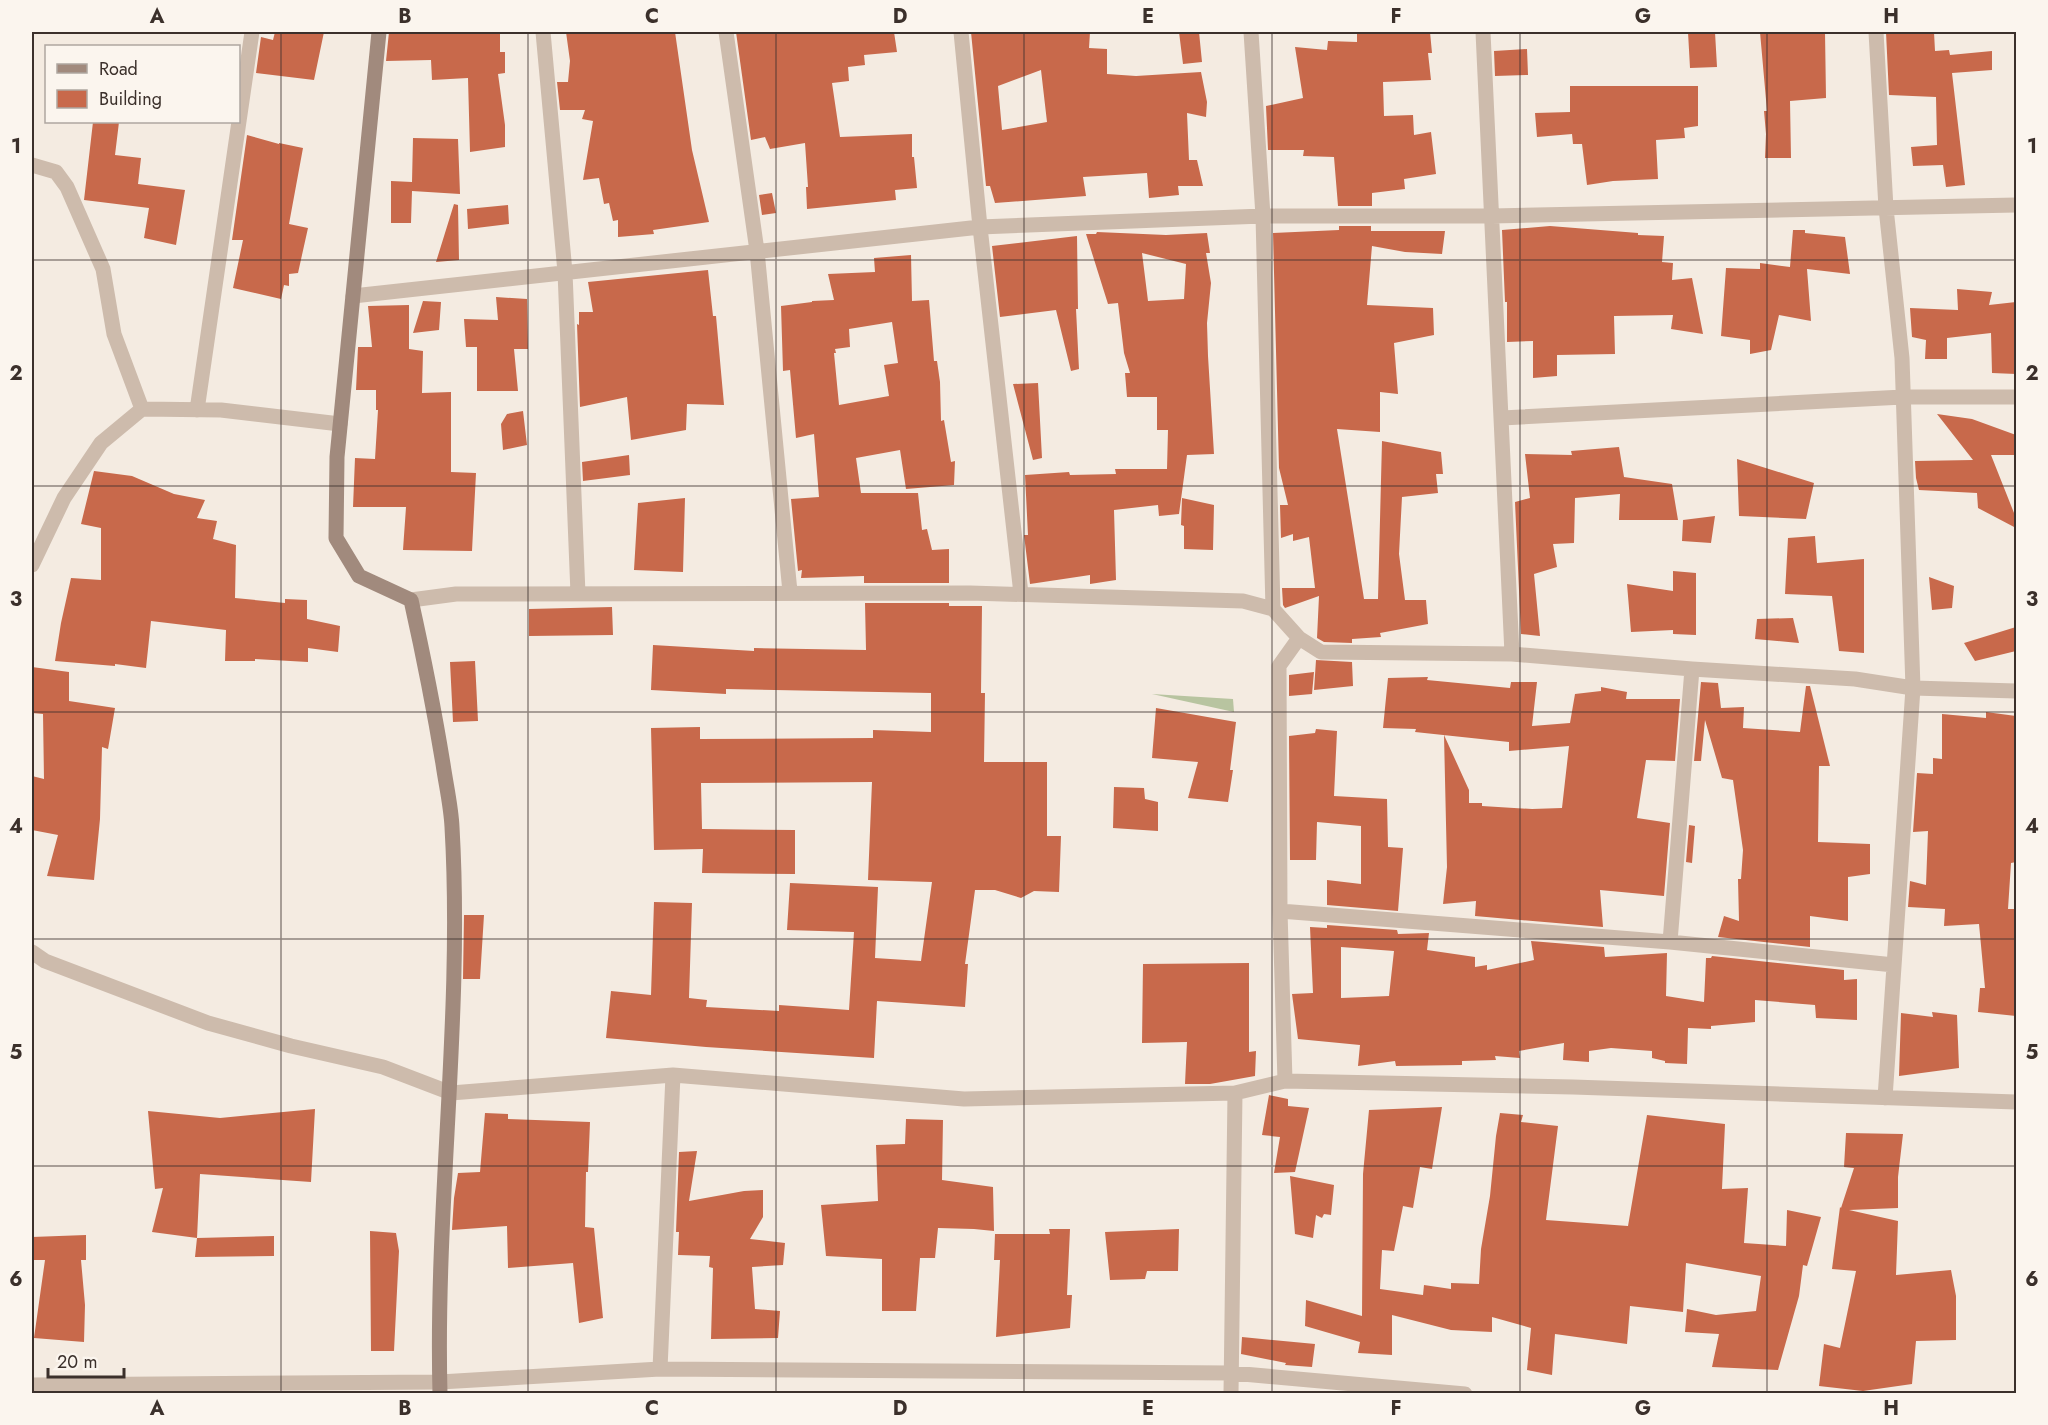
<svg xmlns="http://www.w3.org/2000/svg" width="2048" height="1425" font-family="Jost,sans-serif">
  <style>
    .green { fill: #b8c4a0 }
    .building { fill: #c8694b; fill-rule: evenodd }
    .lines { fill: none; stroke-linecap: round; stroke-linejoin: round }
    .street { stroke: #cdbbac; stroke-width: 15 }
    .secondary { stroke: #a18a7d; stroke-width: 15 }
    .grid { fill: none; stroke: #3b302b; stroke-width: 1.5; stroke-opacity: 0.55 }
    .neatline { fill: none; stroke: #3b302b; stroke-width: 2 }
    .grid-label { font-size: 20px; text-anchor: middle; font-weight: bold; fill: #3b302b }
  </style>
  <rect width="100%" height="100%" fill="#f4ebe1"/>
  <path class="green" d="M1152,694L1233,699L1234,712Z"/>
  <path class="building" d="M275,32H324L314,80L256,73L261,37L273,40Z
    M389,32H500V52H505V73L498,74L505,125V147L470,152L468,78L432,80L431,60L386,61Z
    M566,32H675L692,150L709,222L653,230L654,234L618,237V220L613,221L609,203L604,204L599,178L583,180L593,121L582,119L585,110H560L557,82H568L570,61Z
    M736,32H894L897,52L864,55L865,65L848,67L849,81L832,83L840,137L912,134V157H914L917,188L895,190L896,200L807,209L806,187H808L805,143L770,149L765,137L751,140Z
    M971,32H1090L1089,48L1107,49V74L1136,76L1201,72L1207,102L1206,117L1187,113L1189,160H1197L1203,186H1178L1179,195L1149,198L1147,173L1083,177L1086,196L995,203L990,186H986ZM1041,70L1047,122L1002,130L998,86Z
    M1179,32H1199L1202,62L1183,64Z
    M1402,32H1430L1432,53H1428L1431,80L1383,82L1384,116L1413,115L1414,135L1431,132L1436,174L1404,179L1405,189L1372,193V206H1338L1334,157L1303,156L1304,150H1268L1266,106L1303,98L1295,47L1327,50L1328,41L1357,42V34Z
    M1688,32H1715L1717,67L1690,68Z
    M1760,32H1825L1826,98L1790,101L1791,158H1765L1766,134L1764,111H1767Z
    M1886,32H1934L1935,51L1949,50L1950,55L1992,51V70L1952,73L1965,185L1946,187L1943,165L1913,166L1911,147L1937,145L1936,97L1889,95Z
    M1527,49L1528,75L1495,76L1494,51Z
    M1570,86H1698V126L1684,128L1685,138L1656,140L1658,179L1613,181L1587,185L1582,144H1573L1572,134L1537,137L1535,113L1570,112Z
    M93,122H119L115,155L141,158L138,184L185,190L176,245L144,238L149,208L84,200Z
    M247,135L279,144V143L303,148L289,224L308,228L298,273L289,274V286L284,285L281,299L233,288L243,240H232Z
    M413,138L458,139L460,194L412,191L411,223H391V181L412,182Z
    M772,193L776,213L762,215L759,195Z
    M454,204L458,205L459,260L436,262Z
    M508,205L509,224L468,229L467,209Z
    M1339,226H1371V231H1445L1442,254L1405,252L1372,246L1367,305L1433,308L1434,335L1394,343L1398,394L1380,392V432L1337,429L1364,599H1378L1382,441L1441,452L1443,474H1436L1438,493L1402,497L1399,554L1405,600H1426L1428,624L1380,633L1381,637L1352,639V643L1324,642L1317,638L1319,596L1285,608L1283,605L1282,588H1315L1309,537L1293,541V534L1281,538L1280,505H1288L1279,468L1273,233L1339,230Z
    M1550,226L1638,233V235L1664,236L1662,262L1673,263L1672,280L1692,278L1703,334L1671,329L1673,315L1614,316L1615,354L1557,355V376L1533,378V341L1507,342V302H1505L1502,230Z
    M1793,230H1805V233L1845,237L1850,274L1807,269L1811,321L1779,315L1771,350L1750,354V340L1721,336L1726,268L1760,269V263L1790,267Z
    M1097,232L1166,235L1207,233L1210,253H1206L1211,283L1207,323L1208,356L1214,454L1187,455L1179,514L1159,516L1158,505L1114,510L1116,580L1090,584V575L1030,584L1024,535H1028L1025,475L1069,472L1070,475L1116,474L1115,469H1167L1168,430H1157V397H1127L1125,373H1130L1124,353L1118,303L1108,304L1086,234H1096ZM1142,253L1186,264L1184,299L1148,301Z
    M1077,236L1078,309H1076L1079,369L1071,371L1056,310L1000,317L992,246Z
    M911,255L912,301L929,300L934,361H937L940,382L941,421L944,420L951,462L955,461L954,485L906,489L900,450L856,458L861,493H918L922,530L927,529L932,550L949,549V583H864V576L801,578L802,570L798,571L791,499L819,497L814,434L796,438L790,370L783,371L781,306L812,302V301L834,300L828,274L875,272L874,258ZM892,322L898,363L884,365L889,396L839,405L834,353H836L835,349L850,347L849,329Z
    M708,270L713,316H716L724,405L687,404L686,430L631,440L627,397L580,407L577,324L579,325V312H593L588,282Z
    M1957,289L1992,292L1989,305L2016,302V374L1992,373L1991,333L1947,338V359H1925L1926,340L1912,337L1910,308L1958,310Z
    M496,297L527,299L528,349H514L518,391H477V347H466L464,319L498,320Z
    M423,301L441,302L439,330L413,333Z
    M409,305V349L423,351L422,393L451,392V472L476,473L472,551L403,550L406,507H353L355,458L375,459L378,410H376V390H356L358,347H372L368,306Z
    M1038,383L1042,458L1033,460L1013,384Z
    M523,411L527,445L503,450L501,424L507,414Z
    M1937,414L1972,419L2016,435V455H1991L2016,518V528L1978,508L1977,493L1919,490L1916,478L1915,461L1973,460Z
    M1619,447L1624,477L1672,484L1678,520H1619L1620,494L1575,498L1574,543L1553,544L1557,567L1534,574L1540,636L1521,634L1515,502L1530,498L1525,454L1572,455L1571,451Z
    M629,455L630,475L583,481L582,462Z
    M1737,459L1814,483L1806,519L1739,516Z
    M94,471L132,476L174,494L205,500L197,518L217,521L213,539L236,545L235,598L285,603V599L307,600V619L340,626L338,652L308,648V662L255,659V661H225L226,630L151,621L146,668L115,664V666L55,661L61,623L71,578L101,580V528L81,524Z
    M685,498L683,572L634,570L638,503Z
    M1182,498L1214,505L1213,550L1184,549V526L1181,525Z
    M1715,516L1711,543L1682,541L1683,520Z
    M1815,536L1817,563L1864,559V653L1839,651L1832,596L1785,594L1788,538Z
    M1673,571L1696,573V635L1673,634V630L1631,632L1627,584L1673,591Z
    M1929,577L1954,586L1952,608L1932,610Z
    M865,603H949V606H982L981,693H985L984,762H1047V836H1061L1059,892L1034,891L1021,898L995,890H975L965,964H968L965,1007L877,1001L874,1058L706,1047L606,1038L611,991L651,995L654,902L692,903L689,998L707,1000L706,1007L779,1011V1005L849,1010L854,932L787,930L790,883L878,887L875,958L921,961L932,882L868,880L872,782L701,783L702,829L795,830V874L702,873L703,849L654,850L651,728L700,727V739L873,738V730L931,732V693L726,689V694L651,690L653,645L754,651V648L866,650Z
    M612,607L613,635L529,636V609Z
    M1793,618L1799,643L1755,639L1757,619Z
    M2016,627V651L1975,661L1964,643Z
    M1316,660L1352,662L1353,686L1314,690Z
    M475,661L478,721L453,722L450,662Z
    M32,667L69,672V701L115,708L108,749L102,747L100,819L94,880L47,876L58,835L32,830V776L44,779L43,714L32,713Z
    M1314,672L1312,694L1289,696V675Z
    M1428,677L1427,680L1510,688L1511,682H1537L1532,726L1570,723L1575,694L1601,691V687L1627,692L1626,699H1680L1675,761L1646,760L1637,818L1670,823L1664,896L1600,890L1603,927L1475,916L1476,901L1443,904L1447,867L1444,735L1469,790V803H1482V806L1532,809L1562,808L1569,746L1509,751V742L1415,732L1416,729L1383,728L1388,678Z
    M1701,682L1718,683L1721,708L1744,707L1743,728L1800,732L1806,686H1810L1830,766H1819L1818,842L1870,844V874L1848,877V921L1810,916V947L1718,937L1724,916L1739,921L1738,879H1741L1743,850L1733,780L1722,778L1705,720L1701,761H1694Z
    M1156,708L1236,722L1230,770H1233L1228,802L1188,798L1198,762L1152,758Z
    M1986,712L2016,716V862L2011,863L2008,909H2016V1016L1978,1012L1980,988H1985L1979,924L1944,926L1945,909L1908,907L1910,881L1926,885L1928,831L1913,832L1917,773L1933,774V758L1942,759V714L1986,718Z
    M1316,729L1337,731L1334,796L1387,799L1388,847L1403,848L1398,911L1327,905V880L1361,884V826L1317,822L1316,860H1290L1289,736L1315,733Z
    M1114,787L1144,788L1145,799L1158,802V831L1113,828Z
    M1689,825L1695,826L1692,863L1686,862Z
    M464,915H484L480,979H463Z
    M1327,925L1397,930L1398,934L1429,933L1427,950L1475,957V967L1487,965V970L1534,960L1531,941L1604,947L1605,957L1667,953L1666,996L1704,1002L1706,958H1711L1712,956L1844,970V980L1857,979V1020L1816,1018L1815,1005L1755,1000V1022L1711,1026V1029L1688,1028L1687,1064L1665,1063V1061L1652,1058V1051L1611,1048L1589,1051V1062L1563,1060L1564,1043L1519,1051L1520,1058L1495,1056L1496,1060L1462,1061V1065L1396,1066L1395,1061L1358,1066L1360,1045L1298,1039L1292,994L1313,993L1310,927L1327,928ZM1341,947L1394,951L1389,996L1341,998Z
    M1249,963V1052L1256,1051L1255,1076L1210,1084H1185L1187,1042L1142,1043L1143,964Z
    M1932,1012L1957,1015L1959,1068L1899,1076L1901,1013L1933,1017Z
    M1269,1095L1288,1099V1106L1309,1108L1295,1172L1274,1173L1280,1137L1262,1135Z
    M1442,1107L1432,1169L1420,1167L1413,1208L1403,1206L1394,1251L1382,1250L1380,1289L1423,1295L1424,1285L1451,1289V1283L1479,1284L1481,1249L1490,1196L1496,1136L1500,1113L1523,1115L1521,1122L1558,1126L1546,1220L1628,1226L1647,1115L1725,1124L1722,1189L1748,1188L1744,1243L1786,1246L1787,1210L1821,1217L1807,1266L1803,1265L1799,1296L1778,1370L1712,1367L1719,1334L1685,1332L1687,1309L1716,1315L1756,1311L1761,1276L1686,1263L1683,1312L1630,1306L1627,1344L1555,1334L1552,1375L1527,1370L1531,1328L1492,1317V1332L1451,1330L1392,1315V1355L1358,1353L1360,1342L1305,1326L1306,1300L1362,1316L1363,1174L1369,1110Z
    M315,1109L311,1182L200,1174L197,1238L152,1232L163,1188L155,1189L148,1111L220,1118Z
    M485,1113L508,1114V1119L590,1122L588,1172H586L585,1227L594,1228L603,1318L579,1323L573,1263L508,1268L507,1226L452,1230L454,1198L458,1173L480,1172Z
    M906,1119L943,1120L942,1180L993,1187L994,1231L974,1229L938,1228L935,1258H920L916,1311H882V1259L826,1256L821,1205L878,1201L876,1145L905,1144Z
    M1846,1133L1903,1134L1898,1177V1208L1849,1210L1898,1221L1896,1275L1951,1270L1956,1296V1340L1916,1341L1912,1384L1863,1391L1819,1386L1824,1344L1840,1348L1856,1271L1832,1269L1840,1207L1841,1208L1854,1168L1844,1167Z
    M697,1151L689,1201L744,1191L763,1190V1217L750,1239L785,1243L783,1265L752,1267L755,1309L780,1311L778,1338L711,1339L713,1268L709,1267L710,1256L678,1255L679,1232H676L679,1152Z
    M1290,1176L1334,1185L1331,1215L1324,1214L1322,1218L1316,1215L1313,1238L1295,1234Z
    M1049,1229H1070L1067,1295H1072L1070,1328L996,1337L1000,1260H994L995,1234H1050Z
    M1179,1229L1178,1271H1147L1145,1279L1110,1280L1105,1232Z
    M370,1231L396,1233L399,1251L394,1351H371Z
    M86,1235V1260H81L85,1305L84,1342L34,1338L45,1260H32V1237Z
    M274,1236V1256L195,1257L197,1238Z
    M1242,1337L1315,1344L1312,1367L1285,1365L1286,1363L1241,1354Z"/>
  <g class="lines">
    <path class="street" d="M543,32L565,272L578,594
      M726,32L757,251L790,592
      M961,32L980,227L1021,594
      M1251,32L1263,216L1273,609
      M1483,32L1512,654
      M1876,32L1886,208L1902,358L1913,688L1885,1098
      M32,165L56,172L67,187L103,269L114,334L142,409
      M353,296L980,227L1263,216H1492L2016,205
      M197,410L252,32
      M1502,418L1903,397H2016
      M32,565L64,498L101,443L142,409L221,410L340,424
      M411,600L456,594L970,593L1243,601L1273,609L1299,638L1321,652L1512,654L1692,669L1855,679L1913,688L2016,691
      M1280,911L1670,942L1894,965
      M1670,942L1692,669
      M32,952L45,961L208,1023L291,1046L383,1067L451,1093L673,1075L964,1099L1235,1093L1285,1081L1573,1087L2016,1102
      M1285,1081L1280,911L1279,666L1299,638
      M660,1369L673,1075
      M32,1385L440,1382L660,1369L1232,1373L1465,1394
      M1231,1394L1235,1093"/>
    <path class="secondary" d="M379,32L337,457L336,538L359,576L411,600C423,654 434,709 443,764C446,785 451,806 452,827C463,1016 435,1204 440,1394"/>
  </g>
  <path class="grid" d="M281,32V1394M528,32V1394M776,32V1394M1024,32V1394M1272,32V1394M1520,32V1394M1767,32V1394M32,260H2016M32,486H2016M32,712H2016M32,939H2016M32,1166H2016"/>
  <rect width="2048" height="1425" fill="none" stroke="#fbf5ee" stroke-width="66"/>
  <rect x="45" y="45" width="195" height="78" fill="#fbf5ee" stroke="#aea6a0" stroke-width="1.5"/>
  <rect x="57" y="64" width="30" height="9" fill="#a18a7d" stroke="#aea6a0" stroke-width="1.5"/>
  <text x="99" y="75" font-size="18" fill="#3b302b">Road</text>
  <rect x="57" y="90" width="30" height="18" fill="#c8694b" stroke="#aea6a0" stroke-width="1.5"/>
  <text x="99" y="105" font-size="18" fill="#3b302b">Building</text>
  <path d="M48 1368v9h76v-9" fill="none" stroke="#3b302b" stroke-width="3"/>
  <text x="57" y="1368" font-size="18" fill="#3b302b" stroke="#fbf5ee" stroke-width="4.5" paint-order="stroke">20 m</text>
  <rect x="33" y="33" width="1982" height="1359" class="neatline"/>
  <g class="grid-label">
    <text x="157" y="23">A</text>
    <text x="405" y="23">B</text>
    <text x="652" y="23">C</text>
    <text x="900" y="23">D</text>
    <text x="1148" y="23">E</text>
    <text x="1396" y="23">F</text>
    <text x="1643" y="23">G</text>
    <text x="1891" y="23">H</text>
    <text x="16" y="153">1</text>
    <text x="2032" y="153">1</text>
    <text x="16" y="380">2</text>
    <text x="2032" y="380">2</text>
    <text x="16" y="606">3</text>
    <text x="2032" y="606">3</text>
    <text x="16" y="833">4</text>
    <text x="2032" y="833">4</text>
    <text x="16" y="1059">5</text>
    <text x="2032" y="1059">5</text>
    <text x="16" y="1286">6</text>
    <text x="2032" y="1286">6</text>
    <text x="157" y="1415">A</text>
    <text x="405" y="1415">B</text>
    <text x="652" y="1415">C</text>
    <text x="900" y="1415">D</text>
    <text x="1148" y="1415">E</text>
    <text x="1396" y="1415">F</text>
    <text x="1643" y="1415">G</text>
    <text x="1891" y="1415">H</text>
  </g>
</svg>
